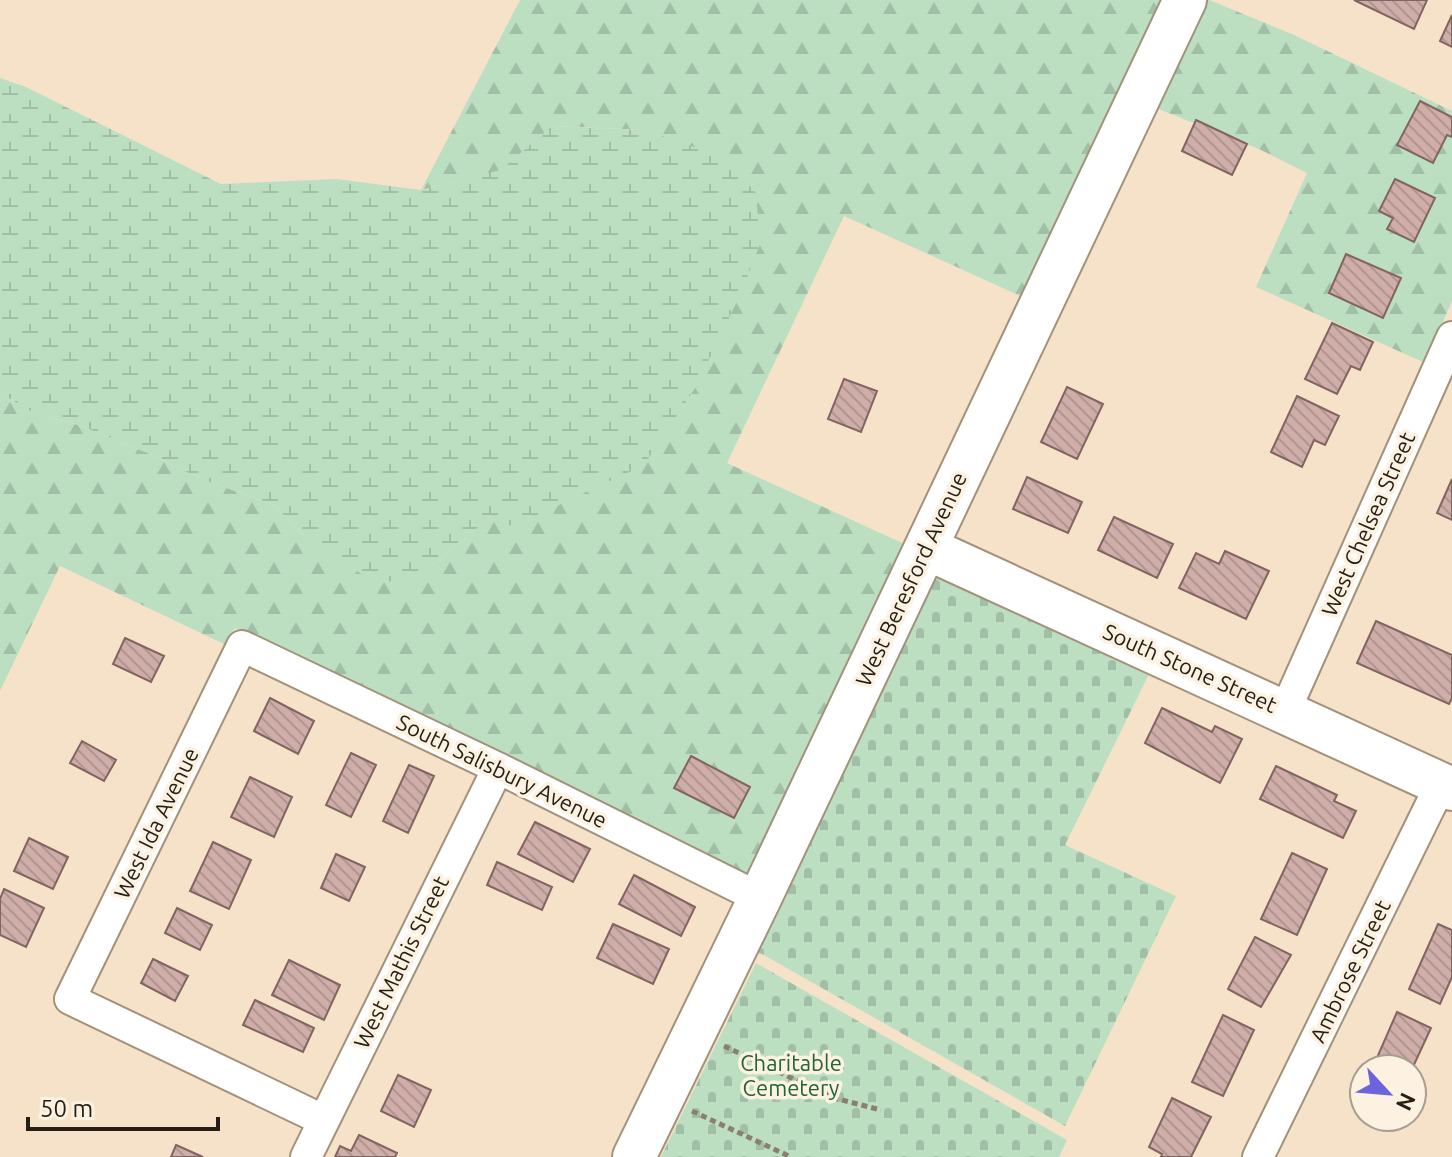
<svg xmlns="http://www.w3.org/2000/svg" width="1452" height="1157" font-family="Ubuntu,sans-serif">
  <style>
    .forest { fill: url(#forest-firs) }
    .wetland { fill: url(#wetland-marsh) }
    .cemetery { fill: url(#cemetery-stones) }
    .building { fill: url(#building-back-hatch); stroke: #826460; stroke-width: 2 }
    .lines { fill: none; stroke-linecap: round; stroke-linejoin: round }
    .street-casing { stroke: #a3917a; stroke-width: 34 }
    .secondary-casing { stroke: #a3917a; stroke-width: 46 }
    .path { stroke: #8d7f6e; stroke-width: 5; stroke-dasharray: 6 4; stroke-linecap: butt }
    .street { stroke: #fff; stroke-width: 30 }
    .secondary { stroke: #fff; stroke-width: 42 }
    .labels { text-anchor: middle; stroke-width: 7; stroke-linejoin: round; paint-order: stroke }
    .street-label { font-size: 22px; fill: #251e15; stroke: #fdf1e2 }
    .park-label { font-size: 22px; fill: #1f6535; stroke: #fdf1e2 }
  </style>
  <defs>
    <pattern id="forest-firs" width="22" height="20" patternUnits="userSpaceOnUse" patternTransform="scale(2)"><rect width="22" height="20" fill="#bcdfc2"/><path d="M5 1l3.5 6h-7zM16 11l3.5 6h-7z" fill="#a1bfa6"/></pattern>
    <pattern id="wetland-marsh" width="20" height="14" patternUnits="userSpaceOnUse" patternTransform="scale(2)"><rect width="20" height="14" fill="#bcdfc2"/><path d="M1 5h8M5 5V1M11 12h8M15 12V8" fill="none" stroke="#a1bfa6"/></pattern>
    <pattern id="cemetery-stones" width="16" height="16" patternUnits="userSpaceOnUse" patternTransform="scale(2)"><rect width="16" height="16" fill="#bcdfc2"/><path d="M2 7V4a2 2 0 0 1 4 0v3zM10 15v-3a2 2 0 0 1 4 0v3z" fill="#a1bfa6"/></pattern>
    <pattern id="building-back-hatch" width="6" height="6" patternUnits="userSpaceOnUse" patternTransform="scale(2)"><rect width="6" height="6" fill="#cfada8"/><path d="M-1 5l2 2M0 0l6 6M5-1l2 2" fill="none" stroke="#b29490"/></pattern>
  </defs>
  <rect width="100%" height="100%" fill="#f6e2c9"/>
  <path class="forest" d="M520,0H1168L1027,299L844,216L727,463L911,547L752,880L491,750L235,628L226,645L60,566L0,691V393L36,414L79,425L148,453L199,478L274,505L310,541L420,575L486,521L645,130L553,126L502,170L421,190Z
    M1201,0H1209L1292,34L1452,111V301L1425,363L1256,287L1307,173L1261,150L1151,106Z"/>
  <path class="wetland" d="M0,78L26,87L221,184L337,179L421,190L501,170L552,126L645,130L720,156L756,193L760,244L741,293L695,388L644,465L514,526L486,521L420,575L377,584L310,541L274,505L199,478L148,453L79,425L36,414L0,393Z"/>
  <path class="cemetery" d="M934,566L1153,666L1065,845L1176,896L1065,1126L762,954L754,952Z
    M756,963L1067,1140L1059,1157H661Z"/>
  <path class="building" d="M1354,0H1427L1414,29Z
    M1452,15V47L1440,41Z
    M1420,101L1452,117V137L1447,135L1433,163L1397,145Z
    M1196,120L1247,144L1232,175L1182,151Z
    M1395,179L1435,198L1414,242L1387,229L1393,218L1379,211Z
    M1346,254L1401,278L1383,318L1329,293Z
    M1332,323L1373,342L1360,370L1351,366L1337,394L1305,379Z
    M844,379L877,391L861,432L828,419Z
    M1067,387L1103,404L1077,459L1041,442Z
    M1297,396L1339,416L1325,445L1314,440L1302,467L1271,452Z
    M1027,477L1082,502L1068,533L1013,509Z
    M1452,479V520L1437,513Z
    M1114,517L1173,544L1157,578L1098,550Z
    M1225,551L1269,571L1246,619L1179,588L1196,553L1219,564Z
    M1376,621L1452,655V698L1449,704L1357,663Z
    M125,638L164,656L151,682L113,664Z
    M270,698L314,721L298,754L254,731Z
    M1162,708L1212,732L1215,726L1242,739L1220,783L1145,743Z
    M82,741L116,760L104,781L70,763Z
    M351,753L376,765L351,817L326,805Z
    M691,756L750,787L734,818L674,788Z
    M409,765L434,776L408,833L383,821Z
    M1276,766L1337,795L1334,801L1356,811L1343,838L1260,799Z
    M250,777L292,797L274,837L231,817Z
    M535,822L590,849L573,882L518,854Z
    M29,838L68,857L53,889L14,871Z
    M213,842L251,860L229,909L190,891Z
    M1292,853L1327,869L1297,935L1261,919Z
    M336,854L365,867L349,901L321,888Z
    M497,862L552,887L542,910L487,885Z
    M634,875L695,907L681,936L619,904Z
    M4,889L44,908L26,947L0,935V899Z
    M177,908L212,925L200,950L165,933Z
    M613,924L669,949L653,984L597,958Z
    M1438,924L1452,930V977L1440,1004L1409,989Z
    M1255,937L1291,955L1261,1007L1228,989Z
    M153,959L188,976L175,1001L141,983Z
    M289,960L340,985L324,1020L272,995Z
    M255,1000L314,1028L303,1052L243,1025Z
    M1397,1012L1431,1028L1412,1069H1395L1376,1060Z
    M1223,1015L1254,1030L1223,1096L1192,1082Z
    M398,1075L431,1090L414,1127L381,1111Z
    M1172,1098L1211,1117L1191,1157H1161L1162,1154L1149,1147Z
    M359,1135L397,1153L395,1157H335L340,1146L351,1151Z
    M176,1145L203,1157H171Z"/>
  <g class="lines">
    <g class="street-casing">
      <path id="street" d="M1285,711L1452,337
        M323,1120L70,999L242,646L498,768L760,898
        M306,1157L498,768
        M1258,1157L1441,784"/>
    </g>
    <g class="secondary-casing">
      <path id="secondary" d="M926,548L1452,789
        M634,1157L760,898L1185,0"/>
    </g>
    <path class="path" d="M724,1046L834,1098L881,1110
      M692,1111L791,1157"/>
    <use href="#street" class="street"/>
    <use href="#secondary" class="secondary"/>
  </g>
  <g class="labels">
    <g class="street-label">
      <text transform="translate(1368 524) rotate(-66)" y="8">West Chelsea Street</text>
      <text transform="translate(911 579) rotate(-65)" y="8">West Beresford Avenue</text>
      <text transform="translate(1190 668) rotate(24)" y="8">South Stone Street</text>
      <text transform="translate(502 771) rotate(26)" y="8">South Salisbury Avenue</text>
      <text transform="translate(156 823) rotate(-64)" y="8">West Ida Avenue</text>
      <text transform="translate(401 962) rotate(-64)" y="8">West Mathis Street</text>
      <text transform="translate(1350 971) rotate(-64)" y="8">Ambrose Street</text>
    </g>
    <g class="park-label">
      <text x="791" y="1071">Charitable<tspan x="791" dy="25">Cemetery</tspan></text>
    </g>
  </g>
  <g transform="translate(1388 1093) rotate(116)"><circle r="38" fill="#fdf1e2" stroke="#a79d90" stroke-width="2"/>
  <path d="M0-6L14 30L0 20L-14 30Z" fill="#6b64dd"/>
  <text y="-12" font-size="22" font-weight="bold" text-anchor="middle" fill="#251e15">N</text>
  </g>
  <path d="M28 1117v12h190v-12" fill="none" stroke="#251e15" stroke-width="4"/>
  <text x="40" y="1117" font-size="24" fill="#251e15" stroke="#fdf1e2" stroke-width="6" paint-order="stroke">50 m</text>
</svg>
